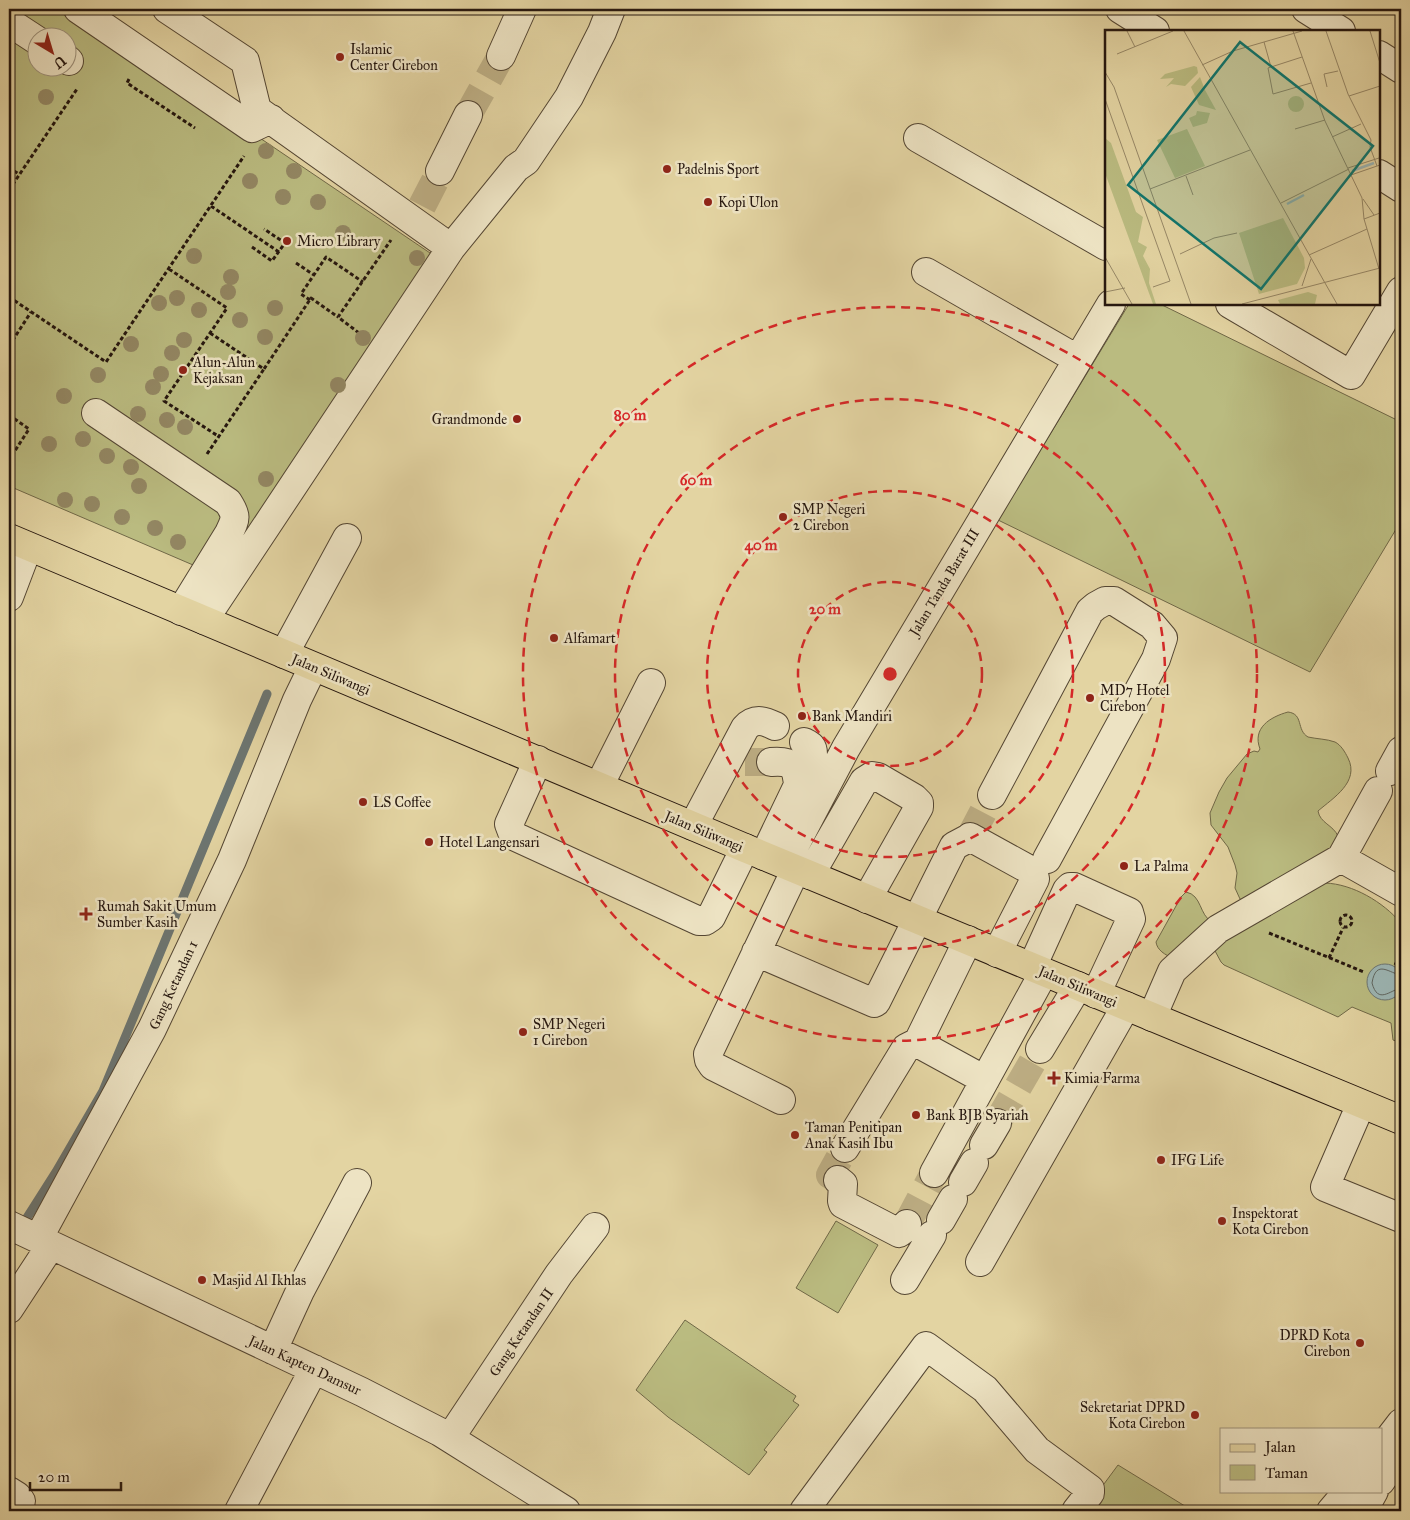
<svg xmlns="http://www.w3.org/2000/svg" width="1410" height="1520" font-family="'IM FELL Great Primer',serif">
  <style>
    .green { fill: #babb80; stroke: #706847; fill-rule: evenodd }
    .water { fill: #9cb5b3; stroke: #6c7571 }
    .lines { fill: none; stroke-linecap: round; stroke-linejoin: round }
    .shore { stroke: #606660; stroke-width: 1 }
    .stream { stroke: #6c7571; stroke-width: 9 }
    .minor-tunnel { stroke: #bdae84; stroke-width: 28; stroke-dasharray: 28 14; stroke-linecap: butt }
    .minor-casing { stroke: #544633; stroke-width: 30 }
    .major-casing { stroke: #25160e; stroke-width: 30 }
    .path { stroke: #25160e; stroke-width: 3; stroke-dasharray: 4 2.5; stroke-linecap: butt }
    .minor { stroke: #ede3c3; stroke-width: 28 }
    .major { stroke: #e3d4a2; stroke-width: 28 }
    .tree { fill: #938763 }
    .ring { fill: none; stroke: #d62828; stroke-width: 2.5; stroke-dasharray: 9 6 }
    .poi-dot { fill: #8f2418; stroke: #ede3c3; stroke-width: 2 }
    .labels { text-anchor: middle; stroke-width: 5; stroke-linejoin: round; paint-order: stroke }
    .poi-label { font-size: 14px; fill: #25160e; stroke: #ede3c3; text-anchor: start }
    .street-label { font-size: 14px; fill: #25160e; stroke: #ede3c3 }
    .inset-river { fill: none; stroke: #9cb5b3; stroke-width: 2.5 }
    .inset-road { fill: none; stroke: #978867; stroke-width: 1 }
    .view { fill: #0f766e; fill-opacity: 0.15; stroke: #0f766e; stroke-width: 2.5 }
    .inset-edge { fill: none; stroke: #25160e; stroke-width: 2.5 }
    .centre { fill: #d62828; stroke: #ede3c3; stroke-width: 2.5 }
    .ring-label { font-size: 15px; text-anchor: middle; font-weight: bold; fill: #d62828; stroke: #ede3c3; stroke-width: 5; stroke-linejoin: round; paint-order: stroke }
  </style>
  <rect width="100%" height="100%" fill="#e3d4a2"/>
  <filter id="stains"><feTurbulence type="fractalNoise" baseFrequency=".004" numOctaves="4"/><feColorMatrix values="0 0 0 0 .2 0 0 0 0 .09 0 0 0 0 .02 0 0 0 .5 -.17"/></filter>
  <radialGradient id="worn" r=".72"><stop offset=".6" stop-color="#630" stop-opacity="0"/><stop offset="1" stop-color="#630" stop-opacity=".3"/></radialGradient>
  <path class="green" d="M9,9H69L433,255L221,577L9,486ZM38,38H68V68H38Z
    M1129,304H1160L1401,422V521L1310,672L998,520Z
    M1288,712C1304,714 1296,730 1308,737C1317,739 1327,739 1335,742C1341,745 1345,752 1348,758C1360,782 1333,798 1318,811C1320,823 1333,825 1338,836L1330,850L1243,901L1240,899L1235,888L1237,873L1235,865L1228,847L1211,825L1210,813L1219,792L1227,778L1247,754L1254,751L1258,752L1260,749C1252,728 1270,717 1288,712Z
    M1325,883C1353,884 1383,902 1401,923V1043L1393,1040L1391,1023L1352,1007L1338,1017L1224,965L1221,962L1214,949L1221,943Z
    M1186,892C1202,895 1199,915 1212,922L1173,958C1165,955 1157,950 1156,942L1181,897Z
    M836,1221L878,1245L838,1313L796,1288Z
    M685,1320L796,1396L793,1401L799,1405L764,1450L767,1452L749,1475L668,1417L636,1390Z
    M1118,1465L1193,1511H1084Z"/>
  <path class="water" d="M1367 982a18 18 0 1 1 36 0a18 18 0 1 1-36 0Z"/>
  <g class="lines">
    <path class="shore" d="M1401,975C1390,974 1376,958 1372,983C1378,1005 1390,990 1401,988"/>
    <path class="stream" d="M9,1246L56,1172L103,1091L267,694"/>
    <path class="minor-tunnel" d="M468,115L501,56
      M422,206L440,171
      M745,762H771
      M970,837L992,795
      M997,1123L1040,1049
      M838,1180L830,1175L845,1148
      M907,1224L934,1173"/>
    <g class="minor-casing">
      <path id="minor" d="M78,9L252,128L271,119
        M167,9L245,61L257,110L451,248
        M1120,9L1155,31
        M1306,9L1341,31
        M9,22L38,41
        M1379,55L1401,69
        M501,56L522,9
        M68,60L69,61
        M918,138L1106,246
        M440,171L468,115
        M1379,174L1401,188
        M926,272L1077,359
        M1230,304L1351,375L1401,291
        M96,413L228,502C237,516 236,518 229,533L181,611
        M9,597L28,547
        M204,620L451,248L516,168L526,161L569,97L602,32L611,9
        M284,654L347,538
        M538,760L509,824L512,832L516,837L699,921H705L711,917L745,848
        M771,762C792,760 797,766 798,787
        M1390,771L1401,751
        M599,786L651,683
        M992,795L1090,611L1096,606L1105,601H1114L1152,625L1163,638L1156,659L1047,859
        M693,826L745,728C754,718 763,720 775,726
        M970,837L1030,870L1034,874L1035,879L997,953
        M764,856L813,754C813,746 810,745 804,742
        M1341,858L1401,892
        M785,864L846,748L1111,304
        M810,875L864,781L872,776L878,777L914,798L919,803V807L867,899
        M968,940L918,1042L921,1045L985,1080
        M756,952L874,1003L876,1002L954,846L969,838
        M1032,967L1067,890L1070,887H1074L1129,912L1131,919L1096,994
        M1152,1017L1172,971L1218,929L1341,858L1378,791
        M1040,1049L1078,986
        M781,1100L713,1066L709,1060L708,1054L796,869
        M1361,1104L1325,1187L1401,1218
        M984,1145L997,1123
        M845,1148L906,1048L918,1042
        M934,1173L1044,972
        M838,1180L843,1184L842,1201L843,1204L899,1233L903,1230L907,1224
        M963,1182L974,1163
        M941,1220L953,1199
        M9,1225L362,1392L440,1432L566,1511
        M38,1239L152,1029L232,860L297,700L313,667
        M980,1262L1126,1006
        M905,1280L932,1235
        M9,1309L51,1245
        M273,1350L300,1291L357,1183
        M450,1438L559,1274L595,1227
        M1381,1449L1401,1423
        M1381,1481L1401,1451
        M9,1491L17,1496L21,1501L14,1511
        M239,1511L314,1369
        M804,1511L926,1346L985,1389L1037,1450L1090,1489V1493L1076,1511
        M1331,1511L1348,1491
        M1363,1511L1374,1491"/>
    </g>
    <g class="major-casing">
      <path id="major" d="M9,538L745,848L1401,1120"/>
    </g>
    <path class="path" d="M129,79L127,83L195,128
      M14,171L19,174
      M9,190L77,89
      M211,206L279,252
      M252,247L272,261L285,243L264,229
      M296,263L314,275
      M169,269L227,308L164,401L218,436
      M9,297L106,362L244,156
      M310,300L301,294L326,257L363,282
      M210,333L264,369L311,298L338,317
      M359,333L338,317L391,240
      M9,346L31,312
      M9,415L29,429L9,460
      M207,454L264,369
      M1340 921a6 6 0 1 1 12 0a6 6 0 1 1-12 0Z
      M1269,933L1364,972
      M1401,939L1399,942L1398,948L1401,951
      M1329,958L1343,928
      M1395,965L1401,954"/>
    <use href="#minor" class="minor"/>
    <use href="#major" class="major"/>
  </g>
  <g class="tree">
    <circle cx="46" cy="97" r="8"/>
    <circle cx="266" cy="151" r="8"/>
    <circle cx="294" cy="171" r="8"/>
    <circle cx="250" cy="181" r="8"/>
    <circle cx="283" cy="197" r="8"/>
    <circle cx="318" cy="202" r="8"/>
    <circle cx="343" cy="233" r="8"/>
    <circle cx="194" cy="256" r="8"/>
    <circle cx="417" cy="258" r="8"/>
    <circle cx="231" cy="277" r="8"/>
    <circle cx="228" cy="292" r="8"/>
    <circle cx="177" cy="298" r="8"/>
    <circle cx="159" cy="303" r="8"/>
    <circle cx="275" cy="308" r="8"/>
    <circle cx="199" cy="310" r="8"/>
    <circle cx="240" cy="320" r="8"/>
    <circle cx="265" cy="337" r="8"/>
    <circle cx="363" cy="338" r="8"/>
    <circle cx="184" cy="340" r="8"/>
    <circle cx="131" cy="344" r="8"/>
    <circle cx="172" cy="353" r="8"/>
    <circle cx="161" cy="374" r="8"/>
    <circle cx="98" cy="375" r="8"/>
    <circle cx="338" cy="385" r="8"/>
    <circle cx="153" cy="387" r="8"/>
    <circle cx="64" cy="396" r="8"/>
    <circle cx="138" cy="414" r="8"/>
    <circle cx="167" cy="420" r="8"/>
    <circle cx="185" cy="427" r="8"/>
    <circle cx="83" cy="439" r="8"/>
    <circle cx="49" cy="444" r="8"/>
    <circle cx="107" cy="456" r="8"/>
    <circle cx="131" cy="467" r="8"/>
    <circle cx="266" cy="479" r="8"/>
    <circle cx="139" cy="486" r="8"/>
    <circle cx="65" cy="500" r="8"/>
    <circle cx="92" cy="504" r="8"/>
    <circle cx="122" cy="517" r="8"/>
    <circle cx="155" cy="528" r="8"/>
    <circle cx="178" cy="542" r="8"/>
  </g>
  <g class="ring">
    <circle cx="890" cy="674" r="92"/>
    <circle cx="890" cy="674" r="183"/>
    <circle cx="890" cy="674" r="275"/>
    <circle cx="890" cy="674" r="367"/>
  </g>
  <g class="poi-dot">
    <circle cx="340" cy="57" r="5"/>
    <circle cx="667" cy="169" r="5"/>
    <circle cx="708" cy="202" r="5"/>
    <circle cx="287" cy="241" r="5"/>
    <circle cx="183" cy="370" r="5"/>
    <circle cx="517" cy="419" r="5"/>
    <circle cx="783" cy="517" r="5"/>
    <circle cx="554" cy="638" r="5"/>
    <circle cx="1090" cy="698" r="5"/>
    <circle cx="802" cy="716" r="5"/>
    <circle cx="363" cy="802" r="5"/>
    <circle cx="429" cy="842" r="5"/>
    <circle cx="1124" cy="866" r="5"/>
    <path d="M83.5 906.5h5v5h5v5h-5v5h-5v-5h-5v-5h5z"/>
    <circle cx="523" cy="1032" r="5"/>
    <path d="M1051.5 1070.5h5v5h5v5h-5v5h-5v-5h-5v-5h5z"/>
    <circle cx="916" cy="1115" r="5"/>
    <circle cx="795" cy="1135" r="5"/>
    <circle cx="1161" cy="1160" r="5"/>
    <circle cx="1222" cy="1221" r="5"/>
    <circle cx="202" cy="1280" r="5"/>
    <circle cx="1360" cy="1343" r="5"/>
    <circle cx="1195" cy="1415" r="5"/>
  </g>
  <g class="labels">
    <g class="poi-label">
      <text x="350" y="54">Islamic<tspan x="350" dy="16">Center Cirebon</tspan></text>
      <text x="677" y="174">Padelnis Sport</text>
      <text x="718" y="207">Kopi Ulon</text>
      <text x="297" y="246">Micro Library</text>
      <text x="193" y="367">Alun-Alun<tspan x="193" dy="16">Kejaksan</tspan></text>
      <text x="507" y="424" text-anchor="end">Grandmonde</text>
      <text x="793" y="514">SMP Negeri<tspan x="793" dy="16">2 Cirebon</tspan></text>
      <text x="564" y="643">Alfamart</text>
      <text x="1100" y="695">MD7 Hotel<tspan x="1100" dy="16">Cirebon</tspan></text>
      <text x="812" y="721">Bank Mandiri</text>
      <text x="373" y="807">LS Coffee</text>
      <text x="439" y="847">Hotel Langensari</text>
      <text x="1134" y="871">La Palma</text>
      <text x="97" y="911">Rumah Sakit Umum<tspan x="97" dy="16">Sumber Kasih</tspan></text>
      <text x="533" y="1029">SMP Negeri<tspan x="533" dy="16">1 Cirebon</tspan></text>
      <text x="1064" y="1083">Kimia Farma</text>
      <text x="926" y="1120">Bank BJB Syariah</text>
      <text x="805" y="1132">Taman Penitipan<tspan x="805" dy="16">Anak Kasih Ibu</tspan></text>
      <text x="1171" y="1165">IFG Life</text>
      <text x="1232" y="1218">Inspektorat<tspan x="1232" dy="16">Kota Cirebon</tspan></text>
      <text x="212" y="1285">Masjid Al Ikhlas</text>
      <text x="1350" y="1340" text-anchor="end">DPRD Kota<tspan x="1350" dy="16">Cirebon</tspan></text>
      <text x="1185" y="1412" text-anchor="end">Sekretariat DPRD<tspan x="1185" dy="16">Kota Cirebon</tspan></text>
    </g>
    <g class="street-label">
      <text transform="translate(944 582) rotate(-59)" y="5">Jalan Tanda Barat III</text>
      <text transform="translate(331 674) rotate(23)" y="5">Jalan Siliwangi</text>
      <text transform="translate(704 831) rotate(23)" y="5">Jalan Siliwangi</text>
      <text transform="translate(173 985) rotate(-65)" y="5">Gang Ketandan 1</text>
      <text transform="translate(1078 986) rotate(23)" y="5">Jalan Siliwangi</text>
      <text transform="translate(521 1332) rotate(-56)" y="5">Gang Ketandan II</text>
      <text transform="translate(305 1365) rotate(25)" y="5">Jalan Kapten Damsur</text>
    </g>
  </g>
  <g transform="translate(1105 30)">
    <rect width="275" height="275" fill="#e3d4a2"/>
    <path d="M89,36L92,37L93,43L80,56L66,54L61,57L69,48L55,49L60,44ZM95,47L100,60L111,80L94,75L86,57ZM183 74a8 8 0 1 1 16 0a8 8 0 1 1-16 0ZM92,81L105,83L102,93L88,97L84,88L91,85ZM82,99L100,136L70,148L52,110ZM0,108L6,113L31,182L38,187L33,212L42,217L38,226L45,239L44,253L51,274H48L0,143ZM178,188L199,228L200,238L192,254L154,264L134,203ZM203,262L212,265L210,274H175L173,270Z" fill="#babb80"/>
    <path class="inset-river" d="M247,141L269,133M182,174L199,165"/>
    <path class="inset-road" d="M22,1L30,17M79,1L220,253M188,1L220,91L257,168L259,189L274,239M221,1L243,64L266,110L265,117L272,136M265,1L275,33M159,12L166,37M12,24L68,1M197,27L163,38L168,64L206,53M97,35L128,21L197,1M0,42L9,57L86,274M222,57L219,44L233,41M244,66L275,56M0,69L65,251L48,257M190,99L220,90M227,107L256,94M243,138L274,128M246,145L275,135M81,146L88,165M45,159L145,120M258,169L269,185M176,173L244,139M259,189L275,183M75,224L109,208L132,203M204,225L262,199M0,227L27,274M220,253L232,274M197,256L206,229M0,262L20,258M137,274L275,238"/>
    <path class="view" d="M135,12L268,116L156,259L23,155Z"/>
    <rect width="275" height="275" class="inset-edge"/>
  </g>
  <circle cx="890" cy="674" r="8" class="centre"/>
  <g class="ring-label">
    <text x="630" y="420">80 m</text>
    <text x="696" y="485">60 m</text>
    <text x="761" y="550">40 m</text>
    <text x="825" y="614">20 m</text>
  </g>
  <rect width="1410" height="1520" fill="none" stroke="#e3d4a2" stroke-width="30"/>
  <rect x="10" y="10" width="1390" height="1500" fill="none" stroke="#25160e" stroke-width="2.5"/>
  <rect x="15" y="15" width="1380" height="1490" fill="none" stroke="#25160e"/>
  <rect x="1220" y="1428" width="162" height="65" fill="#ede3c3" stroke="#9d917b"/>
  <rect x="1230" y="1444" width="25" height="8" fill="#e3d4a2" stroke="#9d917b"/>
  <text x="1265" y="1452" font-size="15" fill="#25160e">Jalan</text>
  <rect x="1230" y="1465" width="25" height="15" fill="#babb80" stroke="#9d917b"/>
  <text x="1265" y="1478" font-size="15" fill="#25160e">Taman</text>
  <g transform="translate(52 52) rotate(142)"><circle r="24" fill="#ede3c3" stroke="#9d917b"/>
  <path d="M0-4L9 19L0 12L-9 19Z" fill="#8f2418"/>
  <text y="-8" font-size="14" font-weight="bold" text-anchor="middle" fill="#25160e">U</text>
  </g>
  <path d="M30 1482v8h91v-8" fill="none" stroke="#25160e" stroke-width="2.5"/>
  <text x="38" y="1482" font-size="15" fill="#25160e" stroke="#ede3c3" stroke-width="4" paint-order="stroke">20 m</text>
  <rect width="100%" height="100%" filter="url(#stains)"/>
  <rect width="100%" height="100%" fill="url(#worn)"/>
</svg>
